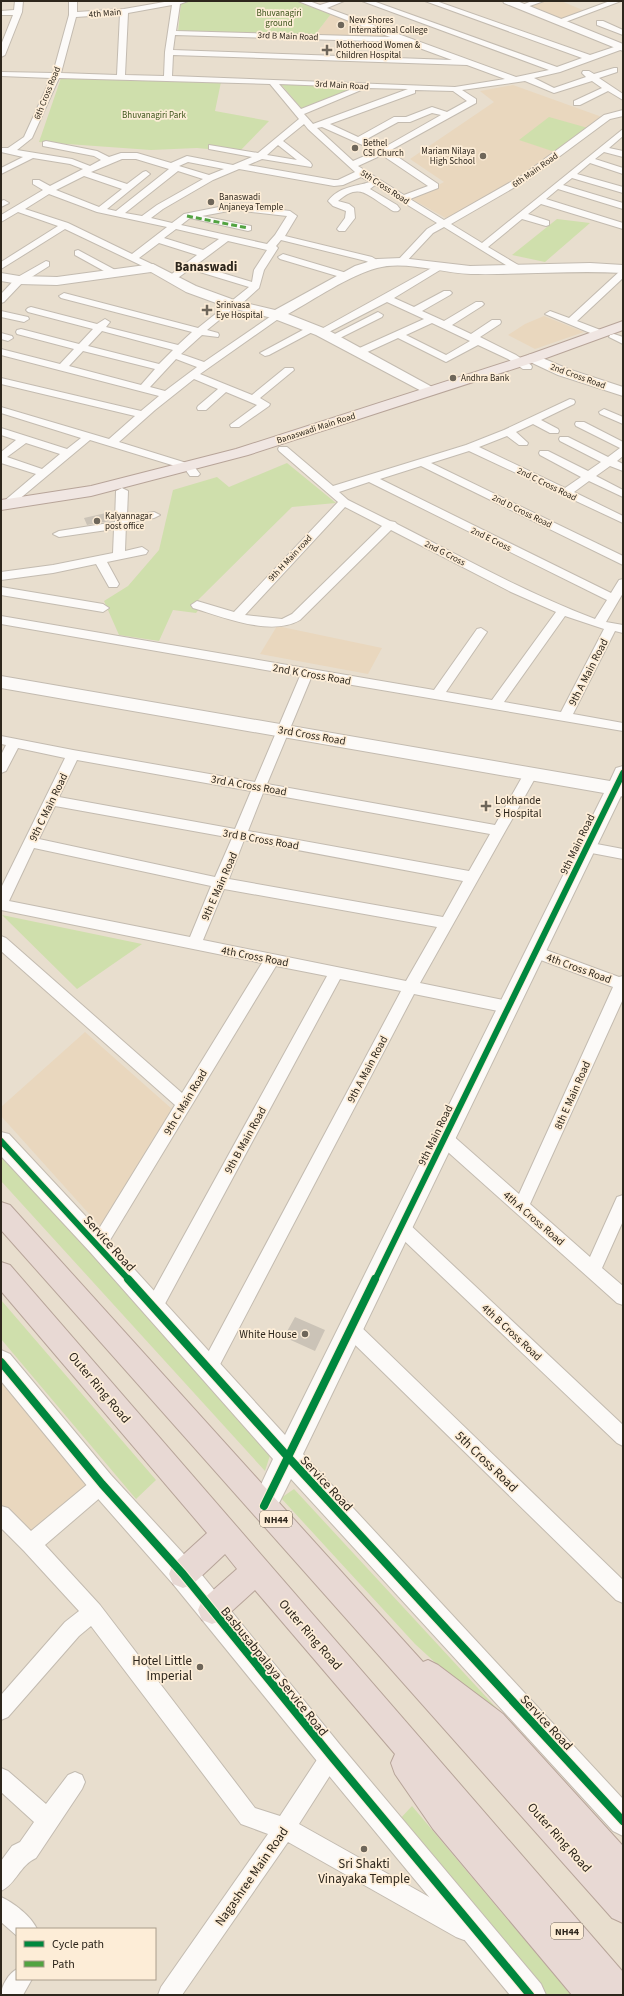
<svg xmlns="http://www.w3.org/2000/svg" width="624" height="1996" font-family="'Source Sans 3',sans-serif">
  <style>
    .built { fill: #e9d7be }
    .green { fill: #cfdfac }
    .building { fill: #cbc3b7 }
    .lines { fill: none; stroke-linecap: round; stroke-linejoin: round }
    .street-casing { stroke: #c3bbb0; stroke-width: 2 }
    .secondary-casing { stroke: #c3bbb0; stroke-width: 2 }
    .primary-casing { stroke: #b7a499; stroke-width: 2 }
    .highway-casing { stroke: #b7a499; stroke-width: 2 }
    .street { fill: #fcfaf8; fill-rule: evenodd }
    .secondary { fill: #fcfaf8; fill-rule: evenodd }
    .primary { fill: #f0e6e2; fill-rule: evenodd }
    .highway { fill: #e8d9d4; fill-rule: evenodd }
    .quiet { stroke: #52a341; stroke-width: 3; stroke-dasharray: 6 3; stroke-linecap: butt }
    .cycleway-far1-casing { stroke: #fdedd7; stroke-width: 8 }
    .cycleway-casing { stroke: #fdedd7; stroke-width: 10 }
    .cycleway-far1 { stroke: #00873e; stroke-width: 6 }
    .cycleway { stroke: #00873e; stroke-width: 8 }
    .poi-dot { fill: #6e665a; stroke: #fdedd7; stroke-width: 1.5 }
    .labels { text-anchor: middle; stroke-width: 3.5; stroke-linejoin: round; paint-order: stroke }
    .far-street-label { font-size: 9px; fill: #2d261c; stroke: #fdedd7 }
    .far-park-label { font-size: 9px; fill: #3c541a; stroke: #fdedd7 }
    .far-poi-label { font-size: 9px; fill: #2d261c; stroke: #fdedd7; text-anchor: start }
    .shield { fill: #fdedd7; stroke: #6b6254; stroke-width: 1 }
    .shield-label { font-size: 10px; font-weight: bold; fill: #2d261c }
    .street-label { font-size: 11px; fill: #2d261c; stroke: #fdedd7 }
    .poi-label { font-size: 11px; fill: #2d261c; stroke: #fdedd7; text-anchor: start }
    .far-district-label { font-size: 13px; font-weight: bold; fill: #2d261c; stroke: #fdedd7 }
    .near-street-label { font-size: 13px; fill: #2d261c; stroke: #fdedd7 }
    .near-poi-label { font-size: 13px; fill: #2d261c; stroke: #fdedd7; text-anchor: end }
  </style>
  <rect width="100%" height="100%" fill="#e8dece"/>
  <path class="built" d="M545,1H561L585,11L560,20L529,7Z
    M331,14L397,39L314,36Z
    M513,85L602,117L527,174L449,220L412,199L444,182L410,159L494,102L480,91Z
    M544,316L584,332L535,349L508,335L525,324Z
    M277,626L382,648L368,674L260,654Z
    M85,1032L172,1109L100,1226L1,1116V1107Z
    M1,1382L88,1488L30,1536L1,1508Z"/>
  <path class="green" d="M193,1H296L331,14L314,36L178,32L181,3Z
    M61,78L221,82L215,111L269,121L239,152L197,148L151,150L39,142Z
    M280,83L354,88L302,109Z
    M549,117L588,128L555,152L519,140Z
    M557,219L590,223L545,262L512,255Z
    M287,463L336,503L292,507L198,600L204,603L196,613L173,610L159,641L119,635L104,601L128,586L159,550L173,490L217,477L229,487Z
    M2,915L142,944L77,989Z
    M1,1148L273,1446L265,1471L1,1181Z
    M1,1300L156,1480L136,1499L1,1339Z
    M294,1489L623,1845V1861L476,1700L415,1644L281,1498Z
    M412,1806L571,1995H544L398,1821Z"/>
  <path class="building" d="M106,513L110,521L87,525L84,518Z
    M295,1317L325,1330L315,1351L284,1337Z"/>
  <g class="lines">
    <g class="street-casing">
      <path id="street" d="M15,1H23L22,12L5,55L1,57V45L13,15H1V11L14,10Z
        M69,1H77V12L124,9L170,1H188L180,4L176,31L390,37L298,1H309L320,5L333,1H344L327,8L516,77L549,70L362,1H373L557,67L582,58L425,1H436L590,55L623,44V49L560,72L534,78L554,88L586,77L582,73L583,71H589L594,74L614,68H617V72L599,78L623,94V100L608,91L580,105H574V101L602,88L592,81L554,93L525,81L462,90L476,99V103L389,151L438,184V188L410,199L444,220L523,175L604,115L623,110V116L610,119L529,179L451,224L482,243L623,129V136L609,148L623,151V157L604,152L595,159L623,168V174L590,163L577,174L623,187V193L572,178L563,185L623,203V209L558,189L546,199L623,223V229L541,204L528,214L549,221V225L546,226L522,219L488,247L520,266V270H514L444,227L433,233L404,264H398V260L427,229L437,223L375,185L370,189L397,205L400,209L398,211C392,212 392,210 387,207C367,195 359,182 338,201L349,204L354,208L355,218L345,231H339L337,229L345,218L346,211L333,206L328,201C340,186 354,187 370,182L361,177L343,185L334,186L239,169L213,180L163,209L151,218L172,223L184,214L234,204L290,211L297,216L285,236L372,257L382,263L377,266L366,261L281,240L276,246L278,248L264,270L259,288L238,307L234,308L207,330L218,333L219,335L218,337L202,335L181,354L204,362L277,312L282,315L281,317L200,374L252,395L285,368H293L294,370L260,398L270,404L269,406L239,427H231L230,425L257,405L226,392L206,410H198L197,408L198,406L218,389L194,379L155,410L119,442L193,465L200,474L198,476H190L185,469L90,440L11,506H3L1,504L3,502L36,474L1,463V452L16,440L1,435V428L67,449L81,438L1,413V407L109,439L135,416L1,384V378L141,411L159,396L1,355V349L60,364L74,349L17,334L16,332L17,330L21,329L79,344L93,329L28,312L26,310L28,308L31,307L97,324L105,319L110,322L106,327L178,345L192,332L61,298L59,296L64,293L198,328L249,287L190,269L175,280H169L167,278L169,276L197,255L159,243L139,258L156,266V270L153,271L65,229L1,269V262L58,226L18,212L1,222V215L43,190L33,184V180H39L50,186L83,169L70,164L33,158L1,174V168L23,157L1,152V148H8L24,137L51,78L1,76V72L53,73L69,15ZM172,5L165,52L164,76L125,75L128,13ZM120,14L117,75L61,73L76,17ZM175,35L403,42L452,60L173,50ZM173,55L467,65L505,79L455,87L172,76ZM59,78L270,84L299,119L258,153L209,145V149L252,157L233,165L187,156L171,163L137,153H121L109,157L97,151L46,141L43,142V146L94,156L101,160L90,166L72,159L17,150L32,138ZM279,84L357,87L301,109ZM366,88L408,89L313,124L304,114ZM415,90L453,91L467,101L447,112L432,107L406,117H394L358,137L330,124L415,93ZM432,113L441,115L383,148L365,140L398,122H410ZM304,124L308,129L355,172L338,180H334L248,165L262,159L311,167L312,165L310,162L283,141ZM322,127L376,151L353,161L317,128ZM278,145L297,160L267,155ZM382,155L428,186L404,195L358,166ZM122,159H136L169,169L116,211L107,209L150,174L146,171L143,172L127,184L91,172ZM188,162L224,169L209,175L179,166ZM178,171L203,179L157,205L142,216L125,213ZM84,176L122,189L99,207L56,190ZM49,194L97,212L167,227L132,254L68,223L25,209ZM234,210L287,216L275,235L267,244L181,225L190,218L248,231L251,230V226L202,216ZM176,229L219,239L203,250L164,238ZM228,241L267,250L254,270L252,282L196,265ZM102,331L173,350L159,364L88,346ZM83,351L155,369L141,385L69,366ZM176,359L197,367L165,391L150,387ZM26,443L60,454L42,469L7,457Z
        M532,1H544L521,9L517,7Z
        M610,1H621L560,24L553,22Z
        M597,21H603L623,30V35L597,25Z
        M4,200L9,203L1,207V201Z
        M78,250L119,272L121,274L119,276H113L75,255V251Z
        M283,254L350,274L352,276L347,279L280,259L278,257Z
        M46,261L49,262V266L22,283L4,302L1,303V294L16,278Z
        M437,265L442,268L440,270L394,298L414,307L444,291H450L452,293L450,295L422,311L444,321L476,302H482L484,304L482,306L452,325L471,334L492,320H500L501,322L500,324L480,337L516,355L531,365L532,367L531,369H523L508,359L478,345L446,362L398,338L363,354H355L354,352L355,350L424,319L387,302L325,334L321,335L316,332ZM432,323L470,341L446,355L406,335Z
        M623,270V278L577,321L603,331L604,333L603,335H595L545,314L550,311L569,318L620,271Z
        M1,311L28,317L29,319L24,322L1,317Z
        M378,312L383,315L382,317L336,340L332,341L327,338Z
        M312,325L316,326L317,328L316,330L269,355L265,356L260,353Z
        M1,333L12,336L13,338L8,341L1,339Z
        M614,334L623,337V344L609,337L610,335Z
        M570,399L574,400L575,402L574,404L541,420L558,429L559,431L558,433H550L533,424L516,432L528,443L527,445H519L507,436L479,447L565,488L581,477L540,455L539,453L540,451H548L588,471L601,462L560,441L559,439L560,437H568L608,457L620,448L576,426L575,424L576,422H584L623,442V456L617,461L623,464V471L610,466L596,476L623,490V497L589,481L574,492L623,516V523L469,451L431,463L623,556V565L421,466L380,479L611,593L619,580L623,579V593L606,622L623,625V633L615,631L573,714L623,723V731L311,678L267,784L495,825L526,770H536L538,773L420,983L508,1001L513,1003L516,1007L513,1011L508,1013L414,994L215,1374L209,1376L203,1374L200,1368L203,1362L401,991L340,979L160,1313L154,1315L148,1313L145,1307L148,1301L327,976L276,966L104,1250L98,1252L92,1250L90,1245L92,1240L175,1105L1,951V936L6,938L182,1093L262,963L1,910V888L65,758L18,748L6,771L1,773V755L6,745L1,744V736L73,750L255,782L300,676L1,624V616L434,690L477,629L481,628L487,632L446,692L492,700L556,612L511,592L391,530L300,620C271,637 223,617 193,608L191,605L197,601L234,612L338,502L279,451L278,449L279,447H287L333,486L466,445L504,430ZM369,482L607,600L595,619C526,593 462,557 397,524L395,522L390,521L348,500L339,492ZM345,507L382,526L292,614L282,619L245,615ZM565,616L604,629L561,712L504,702ZM77,760L251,791L235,829L59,797ZM263,793L490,834L469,871L248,831ZM55,806L232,838L215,877L39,839ZM244,840L463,881L443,917L229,879ZM34,848L211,886L190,937L9,901ZM224,889L437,927L406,981L203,940Z
        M604,409L623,417V424L600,414L599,412Z
        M122,488L128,491L127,516L154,512L160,515L154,518L126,523L125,551L142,547L148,551L146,554L107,562L119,584L117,587H109L96,564L53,573L1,580V572L53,565L113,553L114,529L59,537L53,534L59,531L115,522L116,491Z
        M1,587L103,604L109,608L103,612L1,595Z
        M586,842L623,849V859L581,851L579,847L581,843Z
        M535,946L619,977L623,976V999L530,1204L590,1257L617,1197L623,1195V1221L602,1268L623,1286V1305L617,1303L439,1144L437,1139L439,1134L445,1132L451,1134L519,1194L613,987L530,956L528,952L530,948Z
        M401,1220L407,1222L623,1425V1446L617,1443L395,1232L393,1227L395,1222Z
        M351,1321L357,1323L623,1580V1603L616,1600L345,1335L342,1329L345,1323Z
        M102,1475L109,1478L111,1484L109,1490L45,1545L100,1605L255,1808L280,1816L324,1749L331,1746L338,1749L341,1756L338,1763L299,1824L472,1921L475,1929L472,1937L464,1940L456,1937L288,1842L182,1995H158L161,1987L268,1834L241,1824L91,1626L79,1636L8,1717L1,1720V1695L65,1622L79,1611L24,1551L1,1528V1506L8,1508L31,1531L95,1478Z
        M1,1768L8,1771L46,1804L68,1775L75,1772L82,1775L85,1782L82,1789L36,1858C20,1865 16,1884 1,1891V1861L12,1846L20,1842L34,1822L1,1792Z
        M1,1897C14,1903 31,1916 37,1929H17V1936L1,1922Z
        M17,1969V1979H32L23,1995H1C1,1986 9,1973 17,1969Z"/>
    </g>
    <g class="secondary-casing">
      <path id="secondary" d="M503,1H517L623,44V51L504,3Z
        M401,258L470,266L590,263L623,265V273C572,270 522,275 471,274C442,273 404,260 377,268C350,275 313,300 288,314L326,329L434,388L436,391L434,394L429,395L316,335L272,318L227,307L186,292L151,272L57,285L19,284L1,281V273L19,276L57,277L153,264L196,286L237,301L275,310L355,266L377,259Z
        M533,354L568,369L623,387V396L558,375L528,361L526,358L528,355Z
        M1,676L610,781L616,768L623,766V797L621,796L303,1454L623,1799V1836L613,1831L291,1479L273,1515L264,1519L255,1515L251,1506L273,1459L90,1252L1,1156V1132L9,1134L106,1238L285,1435L604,793L1,688Z
        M1,1350L10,1354L111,1475L193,1564L341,1746L541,1984L546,1995H510L321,1766L173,1584L93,1493L1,1381Z"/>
    </g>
    <g class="primary-casing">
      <path id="primary" d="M623,321V330L538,361L248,455L91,496L1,510V500L91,486L236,449L528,355Z"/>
    </g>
    <g class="highway-casing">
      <path id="highway" d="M1,1202L10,1205L423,1662L428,1660L438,1665L503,1714L623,1846V1923L612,1918L1,1230Z
        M1,1262L10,1265L623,1972V1995H572L433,1829L395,1774L391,1763L395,1754L255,1590L222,1620L212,1624L202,1620L198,1610L202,1600L237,1569L225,1554L193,1584L183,1588L173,1584L169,1574L173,1564L207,1533L1,1291Z"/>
    </g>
    <use href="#street" class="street"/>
    <use href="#secondary" class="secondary"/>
    <use href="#primary" class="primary"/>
    <use href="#highway" class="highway"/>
    <path class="quiet" d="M187,216L248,228"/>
    <g class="cycleway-far1-casing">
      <path id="cycleway-far1" d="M1,1141L129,1280
        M375,1280L623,773"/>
    </g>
    <g class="cycleway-casing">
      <path id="cycleway" d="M128,1279L288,1457L623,1821
        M1,1362L102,1484L183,1574L331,1756L530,1995
        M264,1506L375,1279"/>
    </g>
    <use href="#cycleway-far1" class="cycleway-far1"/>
    <use href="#cycleway" class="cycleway"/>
  </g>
  <g class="poi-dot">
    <circle cx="341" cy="25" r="4"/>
    <path d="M325 44h4v4h4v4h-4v4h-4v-4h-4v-4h4z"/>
    <circle cx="355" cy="148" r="4"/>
    <circle cx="483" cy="156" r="4"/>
    <circle cx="211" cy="202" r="4"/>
    <path d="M205 304h4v4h4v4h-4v4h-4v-4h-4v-4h4z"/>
    <circle cx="453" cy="378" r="4"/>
    <circle cx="97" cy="521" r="4"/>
    <path d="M484 800h4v4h4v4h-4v4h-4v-4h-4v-4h4z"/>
    <circle cx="305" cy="1334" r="4"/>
    <circle cx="200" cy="1667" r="4"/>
    <circle cx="364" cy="1849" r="4"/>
  </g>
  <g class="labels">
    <g class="far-street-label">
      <text transform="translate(105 13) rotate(-5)" y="3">4th Main</text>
      <text transform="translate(288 36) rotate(2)" y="3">3rd B Main Road</text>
      <text transform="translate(342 85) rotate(3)" y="3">3rd Main Road</text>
      <text transform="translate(47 93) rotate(-68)" y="3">6th Cross Road</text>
      <text transform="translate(535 170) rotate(-35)" y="3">6th Main Road</text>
      <text transform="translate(385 187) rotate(33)" y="3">5th Cross Road</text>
      <text transform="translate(578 376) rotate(20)" y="3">2nd Cross Road</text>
      <text transform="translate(316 428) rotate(-18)" y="3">Banaswadi Main Road</text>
      <text transform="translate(547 484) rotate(26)" y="3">2nd C Cross Road</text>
      <text transform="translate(522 511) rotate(26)" y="3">2nd D Cross Road</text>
      <text transform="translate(491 539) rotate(26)" y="3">2nd E Cross</text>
      <text transform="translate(445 553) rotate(27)" y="3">2nd G Cross</text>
      <text transform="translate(290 558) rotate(-47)" y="3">9th H Main road</text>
    </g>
    <g class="far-park-label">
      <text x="279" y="16">Bhuvanagiri<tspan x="279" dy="10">ground</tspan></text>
      <text x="154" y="118">Bhuvanagiri Park</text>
    </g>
    <g class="far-poi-label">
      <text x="349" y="23">New Shores<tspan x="349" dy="10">International College</tspan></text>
      <text x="336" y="48">Motherhood Women &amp;<tspan x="336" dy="10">Children Hospital</tspan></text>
      <text x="363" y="146">Bethel<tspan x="363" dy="10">CSI Church</tspan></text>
      <text x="475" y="154" text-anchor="end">Mariam Nilaya<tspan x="475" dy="10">High School</tspan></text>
      <text x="219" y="200">Banaswadi<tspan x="219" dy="10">Anjaneya Temple</tspan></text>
      <text x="216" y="308">Srinivasa<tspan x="216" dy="10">Eye Hospital</tspan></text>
      <text x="461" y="381">Andhra Bank</text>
      <text x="105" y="519">Kalyannagar<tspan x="105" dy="10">post office</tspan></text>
    </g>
    <g class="shield">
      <rect x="260" y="1511" width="32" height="16" rx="3"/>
      <rect x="551" y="1923" width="32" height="16" rx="3"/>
    </g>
    <g class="shield-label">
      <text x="276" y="1523">NH44</text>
      <text x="567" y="1935">NH44</text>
    </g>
    <g class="street-label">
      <text transform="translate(588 672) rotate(-63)" y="4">9th A Main Road</text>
      <text transform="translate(312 674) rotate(10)" y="4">2nd K Cross Road</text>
      <text transform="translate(312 735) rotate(10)" y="4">3rd Cross Road</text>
      <text transform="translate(249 785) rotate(10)" y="4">3rd A Cross Road</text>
      <text transform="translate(48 807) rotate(-64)" y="4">9th C Main Road</text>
      <text transform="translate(261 839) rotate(10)" y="4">3rd B Cross Road</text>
      <text transform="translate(577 844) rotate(-64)" y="4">9th Main Road</text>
      <text transform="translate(219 886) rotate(-66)" y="4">9th E Main Road</text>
      <text transform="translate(255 956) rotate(11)" y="4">4th Cross Road</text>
      <text transform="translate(579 968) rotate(20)" y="4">4th Cross Road</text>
      <text transform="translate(367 1069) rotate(-62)" y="4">9th A Main Road</text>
      <text transform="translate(572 1095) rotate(-66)" y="4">8th E Main Road</text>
      <text transform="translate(185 1102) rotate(-59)" y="4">9th C Main Road</text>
      <text transform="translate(435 1135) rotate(-64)" y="4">9th Main Road</text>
      <text transform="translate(245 1140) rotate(-61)" y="4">9th B Main Road</text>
      <text transform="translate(534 1218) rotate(41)" y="4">4th A Cross Road</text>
      <text transform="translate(512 1332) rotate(43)" y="4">4th B Cross Road</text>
    </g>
    <g class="poi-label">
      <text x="495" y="804">Lokhande<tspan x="495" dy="13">S Hospital</tspan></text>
      <text x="297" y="1338" text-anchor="end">White House</text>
    </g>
    <g class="far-district-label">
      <text x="206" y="271">Banaswadi</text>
    </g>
    <g class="near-street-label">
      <text transform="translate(110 1243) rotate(48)" y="5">Service Road</text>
      <text transform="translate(100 1387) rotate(50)" y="5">Outer Ring Road</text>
      <text transform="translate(487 1461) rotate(44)" y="5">5th Cross Road</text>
      <text transform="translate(327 1483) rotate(47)" y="5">Service Road</text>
      <text transform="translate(311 1634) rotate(49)" y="5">Outer Ring Road</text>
      <text transform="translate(275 1671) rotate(51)" y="5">Basbusabpalaya Service Road</text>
      <text transform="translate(547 1722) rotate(47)" y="5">Service Road</text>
      <text transform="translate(560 1837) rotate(48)" y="5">Outer Ring Road</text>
      <text transform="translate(251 1876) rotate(-55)" y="5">Nagashree Main Road</text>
    </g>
    <g class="near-poi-label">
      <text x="192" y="1665">Hotel Little<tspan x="192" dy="15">Imperial</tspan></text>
      <text x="364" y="1868" text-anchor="middle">Sri Shakti<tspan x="364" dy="15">Vinayaka Temple</tspan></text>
    </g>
  </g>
  <rect width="624" height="1996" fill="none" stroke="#2d261c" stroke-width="4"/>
  <rect x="16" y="1928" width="140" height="52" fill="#fdedd7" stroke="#aa9d8c"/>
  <rect x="24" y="1941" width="20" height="6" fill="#00873e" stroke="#aa9d8c"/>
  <text x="52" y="1948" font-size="12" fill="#2d261c">Cycle path</text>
  <rect x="24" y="1961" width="20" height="6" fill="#52a341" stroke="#aa9d8c"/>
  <text x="52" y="1968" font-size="12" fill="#2d261c">Path</text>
</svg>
